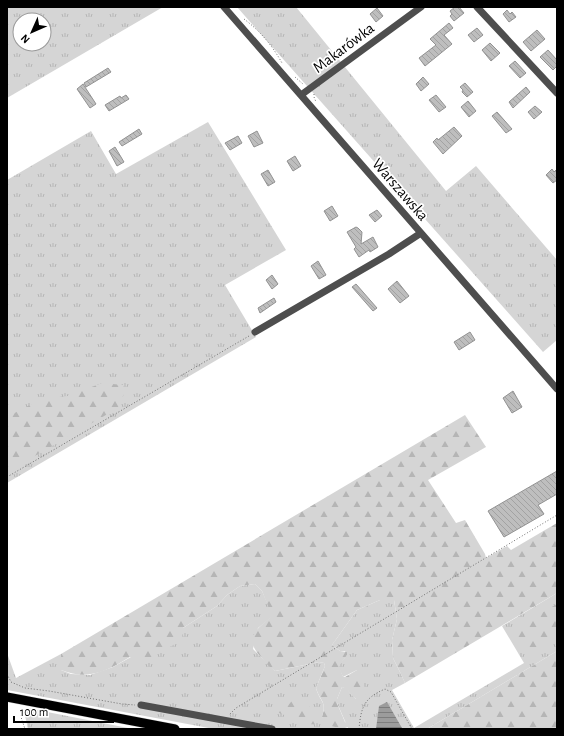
<svg xmlns="http://www.w3.org/2000/svg" width="564" height="736" font-family="'Alegreya Sans',sans-serif">
  <style>
    .grass { fill: url(#grass-tufts); fill-rule: evenodd }
    .forest { fill: url(#forest-firs) }
    .water { fill: url(#water-rules) }
    .building { fill: url(#building-back-hatch); stroke: #929292 }
    .lines { fill: none; stroke-linecap: round; stroke-linejoin: round }
    .major-casing { stroke: #dbdbdb; stroke-width: 10 }
    .path { stroke: #707070; stroke-width: 1; stroke-dasharray: 1 2; stroke-linecap: butt }
    .minor { stroke: #4e4e4e; stroke-width: 7 }
    .major { stroke: #000; stroke-width: 9 }
    .labels { text-anchor: middle; stroke-width: 3.5; stroke-linejoin: round; paint-order: stroke }
    .street-label { font-size: 16px; fill: #000; stroke: #fff }
  </style>
  <defs>
    <pattern id="grass-tufts" width="24" height="20" patternUnits="userSpaceOnUse"><rect width="24" height="20" fill="#d5d5d5"/><path d="M3 7l-1-3M5 7V3M7 7l1-3M15 17l-1-3M17 17v-4M19 17l1-3" fill="none" stroke="#b5b5b5"/></pattern>
    <pattern id="forest-firs" width="22" height="20" patternUnits="userSpaceOnUse"><rect width="22" height="20" fill="#d5d5d5"/><path d="M5 1l3.5 6h-7zM16 11l3.5 6h-7z" fill="#b5b5b5"/></pattern>
    <pattern id="water-rules" width="6" height="5" patternUnits="userSpaceOnUse"><rect width="6" height="5" fill="#9c9c9c"/><path d="M0 2.5h6" fill="none" stroke="#7d7d7d"/></pattern>
    <pattern id="building-back-hatch" width="6" height="6" patternUnits="userSpaceOnUse"><rect width="6" height="6" fill="#bebebe"/><path d="M-1 5l2 2M0 0l6 6M5-1l2 2" fill="none" stroke="#a2a2a2"/></pattern>
  </defs>
  <rect width="100%" height="100%" fill="#fff"/>
  <path class="grass" d="M7,7H163L7,98ZM20,20H44V44H20Z
    M237,7H296L446,191L476,166L557,260V340L543,352Z
    M208,122L286,250L225,285L256,337L7,483V180L91,131L116,174Z
    M255,584L262,591L273,616L258,628L253,649L275,671L319,662L324,663L325,666L316,688C320,703 327,700 322,717L342,729L348,728L337,703V699L342,687L346,688L356,699L357,670L343,677L338,666L347,655L345,651H340L332,645L357,610L380,600H394L397,619L392,640L393,658L400,672L405,683L392,690L414,728L524,663L502,626L557,593V651L427,729H214L7,690V653L16,678L61,654V670L71,674L90,675L113,667L183,628L217,606L227,595L240,586Z
    M27,708L133,729H28L24,711Z"/>
  <path class="forest" d="M102,383L123,385L124,394L118,408L7,472V417L41,399L68,396Z
    M465,415L486,447L428,480L456,523L465,520L485,554L486,558L507,546L511,550L557,523V593L405,683L400,672L393,658L392,640L397,619L394,600H380L357,610L332,645L340,651L347,652V655L339,666L343,677H345L357,670H359L361,673L366,694L358,700C352,697 349,689 342,687L337,699V703L345,722L351,725V726L342,729L325,724L322,717C327,700 320,702 316,688L325,666L324,663L319,662L275,671C269,667 265,662 261,657C243,638 257,629 272,616L262,591L255,584L240,586L227,595L217,606L183,628L182,640L145,661L130,657C107,671 88,681 61,670V654Z
    M557,604V639L528,656L512,630Z
    M557,651V729H427Z
    M295,698C307,701 317,711 315,724C306,725 302,723 297,715C289,716 280,716 275,709L276,705L287,706Z"/>
  <path class="water" d="M387,702L402,728L401,729H376L379,706Z"/>
  <path class="building" d="M455,7H459L464,13L454,21L450,16L452,14L450,11Z
    M377,8L383,16L376,22L370,14Z
    M507,10L510,14L512,12L516,17L509,22L503,14Z
    M449,23L453,28L444,35L452,44L425,66L419,58L436,45L430,39Z
    M477,28L483,35L474,42L468,35Z
    M537,30L545,39L531,51L523,42Z
    M490,43L500,53L491,61L482,50Z
    M548,50L557,60V66L553,70L540,57Z
    M515,61L526,73L520,78L509,66Z
    M108,68L111,72L86,87L84,83Z
    M423,77L429,84L421,91L416,84Z
    M465,83L473,92L467,97L462,92L463,90L460,87Z
    M83,84L96,104L90,108L77,89Z
    M526,87L530,92L513,108L509,102Z
    M126,95L129,99L109,111L105,105L120,96L121,98Z
    M436,95L446,107L439,112L429,100Z
    M468,101L476,111L469,117L461,107Z
    M535,106L542,112L534,119L528,112Z
    M497,112L512,129L506,133L492,116Z
    M454,127L462,136L443,154L433,142L437,138L438,140Z
    M139,129L142,134L122,146L119,142Z
    M257,131L263,143L254,147L248,136Z
    M238,136L242,143L230,150L225,143Z
    M115,147L124,162L117,166L109,151Z
    M295,156L301,166L293,171L287,161Z
    M552,169L554,172L557,169V180L553,183L546,175Z
    M268,170L275,182L268,186L261,174Z
    M332,206L338,216L330,221L324,211Z
    M377,210L382,216L375,222L369,215Z
    M356,227L358,228L362,232L361,244L373,237L378,247L370,252L369,250L359,257L354,249L356,247L347,232Z
    M318,261L326,275L319,279L311,266Z
    M272,275L278,284L272,289L266,280Z
    M397,281L409,296L400,303L388,289Z
    M356,284L377,308L373,311L352,287Z
    M274,298L276,302L260,313L258,308Z
    M470,332L475,340L459,350L454,342Z
    M513,391L522,407L512,413L503,398Z
    M557,471V494L538,505L544,514L504,537L488,511Z"/>
  <g class="lines">
    <g class="major-casing">
      <path id="major" d="M7,697L175,729"/>
    </g>
    <path class="path" d="M244,19C260,31 272,45 282,63
      M295,77L303,84
      M314,94V97L316,102
      M7,477L249,336
      M7,674L11,682L25,688L49,691L122,704L135,705
      M21,709V717L25,729
      M230,714L236,708L557,515
      M359,729C361,707 364,698 385,689L391,692L412,729"/>
    <path class="minor" d="M224,7L557,389
      M477,7L557,93
      M301,95L421,7
      M255,332L389,254L421,233
      M141,705L272,729"/>
    <use href="#major" class="major"/>
  </g>
  <g class="labels">
    <g class="street-label">
      <text transform="translate(343 47) rotate(-37)" y="6">Makarówka</text>
      <text transform="translate(401 189) rotate(49)" y="6">Warszawska</text>
    </g>
  </g>
  <rect width="564" height="736" fill="none" stroke="#000000" stroke-width="16"/>
  <g transform="translate(32 32) rotate(225)"><circle r="19" fill="#ffffff" stroke="#999999"/>
  <path d="M0-3L7 15L0 10L-7 15Z" fill="#000000"/>
  <text y="-6" font-size="11" font-weight="bold" text-anchor="middle" fill="#000000">N</text>
  </g>
  <path d="M14 716v6h99v-6" fill="none" stroke="#000000" stroke-width="2"/>
  <text x="20" y="716" font-size="12" fill="#000000" stroke="#ffffff" stroke-width="3" paint-order="stroke">100 m</text>
</svg>
